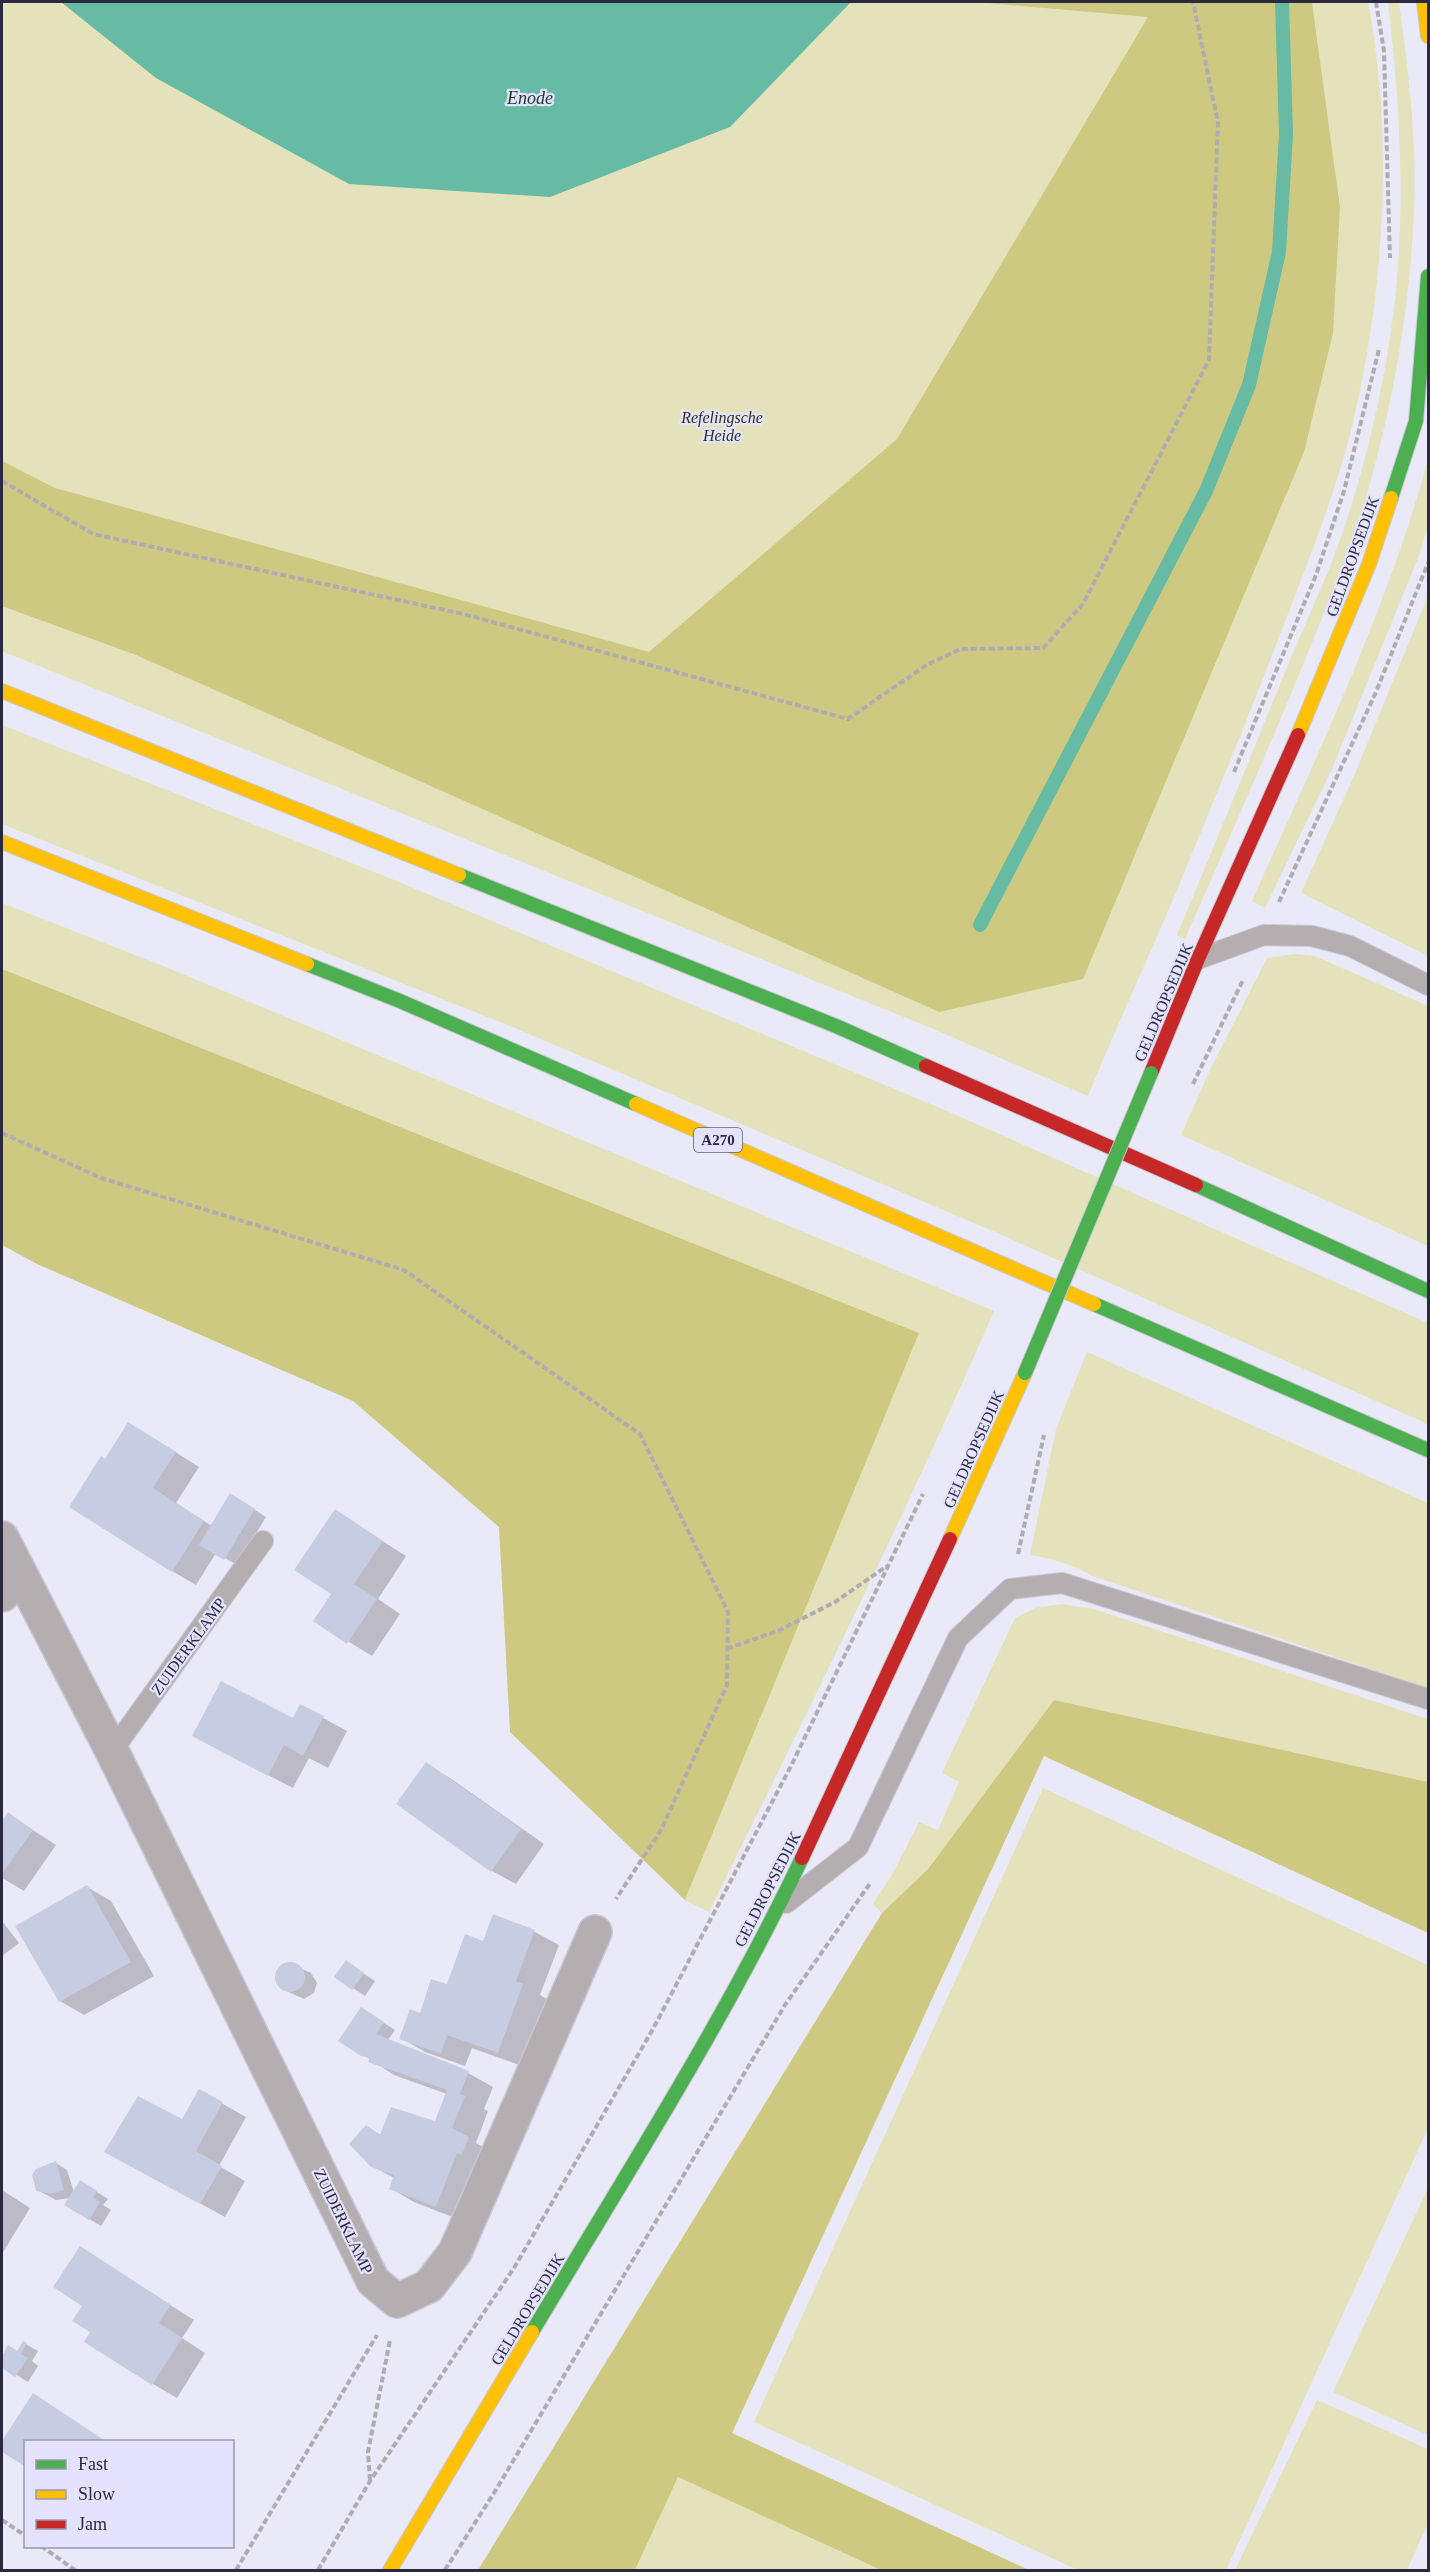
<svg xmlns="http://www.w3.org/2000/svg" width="1430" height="2572" font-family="Georgia,serif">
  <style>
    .green { fill: #e4e2ba }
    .forest { fill: #cec980 }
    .water { fill: #67baa3 }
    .shadow { fill: #0003 }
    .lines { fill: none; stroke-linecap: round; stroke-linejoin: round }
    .stream { stroke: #67baa3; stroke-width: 14 }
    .building { fill: #c6cce2 }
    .lane-casing { stroke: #c8c7d5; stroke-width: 22 }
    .street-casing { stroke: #c8c7d5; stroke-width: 36 }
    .fast-casing { stroke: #c8c7d5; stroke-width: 16 }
    .slow-casing { stroke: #c8c7d5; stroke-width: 16 }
    .jam-casing { stroke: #c8c7d5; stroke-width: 16 }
    .path { stroke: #afabb0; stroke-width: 4; stroke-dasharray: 6 3; stroke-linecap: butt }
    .lane { stroke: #b4aeb1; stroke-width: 20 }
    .street { stroke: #b4aeb1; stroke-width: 33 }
    .fast { stroke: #4caf50; stroke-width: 14 }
    .slow { stroke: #ffc107; stroke-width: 14 }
    .jam { stroke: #c62828; stroke-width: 14 }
    .fast-bridge-casing { stroke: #c8c7d5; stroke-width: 16; stroke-linecap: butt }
    .fast-bridge { stroke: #4caf50; stroke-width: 14 }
    .labels { text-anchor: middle; stroke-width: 4.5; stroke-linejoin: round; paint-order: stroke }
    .shield { fill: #e4e3fd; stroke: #626179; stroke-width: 1.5 }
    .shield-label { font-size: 15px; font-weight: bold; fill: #2a2940 }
    .park-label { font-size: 16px; font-style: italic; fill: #302f1a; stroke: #e4e3fd }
    .street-label { font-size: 16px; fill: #2a2940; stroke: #e4e3fd }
    .water-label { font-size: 18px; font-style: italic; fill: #1f382e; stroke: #e4e3fd }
  </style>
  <rect width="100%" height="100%" fill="#eae9f7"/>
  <path class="green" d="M2,2H1256L926,959L184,676L939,1012L1340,207L1312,2H1368C1393,132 1385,280 1356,409C1340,484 1310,555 1283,627C1249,716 1213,803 1177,890C1148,959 1116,1027 1088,1096L931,1028L2,651Z
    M1388,2H1399C1406,52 1412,102 1414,153C1418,265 1396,401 1363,507C1348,556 1328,603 1309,650C1270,747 1227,843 1185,939L1177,935C1213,849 1248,763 1283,677C1298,639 1316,602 1331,564C1356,499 1374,430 1386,362C1408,242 1402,121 1388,2Z
    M1428,460V525L1420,553L1332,769L1265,908L1252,901C1316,757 1386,613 1428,460Z
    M1428,596V956L1301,893L1354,776Z
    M2,725L382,875L947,1111L1428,1323V1424L988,1229L510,1026L2,824Z
    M2,903L163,966L994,1311C906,1514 807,1713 709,1912L685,1900L918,1333L2,969Z
    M1295,954L1315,956L1428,1006V1246L1181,1135L1210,1070L1267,958Z
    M1087,1352L1428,1503V1688L1092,1576C1072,1564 1054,1559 1030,1555L1056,1429Z
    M1061,1604L1094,1609L1428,1719V1782L1054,1700L928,1869L882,1913L873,1904L893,1873L919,1822L938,1830L959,1782L942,1773L1015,1618L1035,1608Z
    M1043,1788L1428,1965V2128L1226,2570H1078L754,2422Z
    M1428,2188V2435L1333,2392Z
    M1317,2400L1428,2449V2523L1407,2570H1235Z
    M678,2477L881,2570H635Z"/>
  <path class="forest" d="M976,2H1312L1340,207L1333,333L1304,452L1083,979L939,1012L136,655L2,606V461L55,488L649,652L897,439L1148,17Z
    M2,969L919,1333L685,1900L510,1732L499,1527L353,1401L37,1264L2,1245Z
    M1054,1700L1428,1782V1933L1044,1756L732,2433L1029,2570H881L678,2477L635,2570H478L882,1913L928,1869Z"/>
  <path class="water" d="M61,2H851L730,127L550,197L349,184L156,78Z"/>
  <path class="shadow" d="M153,1438L199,1467L176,1503L212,1526L243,1502L266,1517L237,1565L216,1553L196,1585L172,1571L106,1461Z
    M335,1511L406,1556L378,1599L400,1614L372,1656L315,1621L333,1594Z
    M301,1706L347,1731L328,1768L309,1758L293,1788L218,1749L293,1720Z
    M426,1764L450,1778L544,1844L516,1884L492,1871L398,1804Z
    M8,1814L56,1845L24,1891L2,1878V1824Z
    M87,1887L111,1901L154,1976L84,2015L60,2001Z
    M494,1916L535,1932L559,1945L540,1995L547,1999L522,2066L472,2048L465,2066L425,2052L401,2038L484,1943Z
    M2,1921L19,1943L2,1956Z
    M346,1962L375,1981L365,1996L336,1977Z
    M288,1963L311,1973L317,1983L314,1993L304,1999L282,1989L276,1979L279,1969Z
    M373,2016L395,2030L388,2040L468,2073L493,2087L484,2109L488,2111L476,2143L492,2152L460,2220L414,2202L390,2188L394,2178L372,2166L367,2127L381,2135L436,2123L447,2094L394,2075L362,2054Z
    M200,2091L246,2117L219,2166L245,2181L225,2217L130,2165L183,2121Z
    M56,2163L67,2170L74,2192L92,2189L108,2199L103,2205L111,2210L101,2226L66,2205L70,2198L56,2200L37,2190Z
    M2,2190L30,2208L2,2254Z
    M80,2248L194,2320L182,2338L205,2353L177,2398L153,2384L92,2332Z
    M24,2343L38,2351L32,2361L38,2366L28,2382L2,2366V2359L9,2347L18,2352Z"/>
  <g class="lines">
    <path class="stream" d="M980,925L1206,491L1249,385L1279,252L1286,134L1282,2"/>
  </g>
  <path class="building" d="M128,1422L176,1452L153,1488L204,1521L172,1572L69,1507L101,1456L105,1459Z
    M230,1493L255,1509L224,1560L199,1545Z
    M335,1509L383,1541L354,1584L377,1599L347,1644L313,1621L331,1594L294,1570Z
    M221,1681L293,1718L300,1704L324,1716L303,1756L284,1745L268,1776L192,1736Z
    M426,1762L521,1829L491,1872L396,1804Z
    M8,1812L33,1830L2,1874V1821Z
    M87,1885L131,1962L59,2002L15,1926Z
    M493,1914L535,1930L516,1981L523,1984L498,2053L447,2035L441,2054L399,2039L410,2009L420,2013L431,1979L447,1984L465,1934L483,1941Z
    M346,1960L364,1973L352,1990L334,1977Z
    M275 1977a15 15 0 1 1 30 0a15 15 0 1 1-30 0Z
    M361,2007L384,2022L376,2034L469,2071L460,2094L465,2096L452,2128L469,2137L462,2155L457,2153L436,2207L389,2189L394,2175L371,2167L349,2144L366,2125L380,2135L391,2107L435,2121L447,2090L368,2062L370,2058L361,2056L338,2041Z
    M199,2089L223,2102L196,2151L222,2166L200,2204L104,2152L138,2096L182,2119Z
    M56,2161L64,2190L51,2194L36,2191L32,2175L36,2169Z
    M80,2180L97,2191L93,2197L100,2202L89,2220L64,2205Z
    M80,2246L171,2305L159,2323L182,2338L152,2385L84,2342L90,2332L72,2321L82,2306L53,2287Z
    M23,2341L27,2343L21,2354L28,2358L15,2377L2,2368V2356L8,2345L17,2351Z
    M33,2393L107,2442H26V2467L2,2452V2441Z"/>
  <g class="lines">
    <g class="lane-casing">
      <path id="lane" d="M1198,959L1264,935L1312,936L1350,946L1428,985
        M112,1751L263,1541
        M786,1903L858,1847L958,1638L1010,1589L1062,1583L1428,1699"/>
    </g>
    <g class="street-casing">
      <path id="street" d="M2,1538L112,1751L373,2281L397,2301L429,2286L455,2252L595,1932
        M2,1595L22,1577"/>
    </g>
    <g class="fast-casing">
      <path id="fast" d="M1391,498L1416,421L1428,276
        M459,875L836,1026L926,1066
        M307,964L400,1001L636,1104
        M1196,1185L1428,1291
        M1094,1304L1428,1450
        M532,2332C625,2176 724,2022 802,1858"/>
    </g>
    <g class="slow-casing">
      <path id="slow" d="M1424,2L1428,36
        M2,691L459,875
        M1298,735L1369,564L1391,498
        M2,842L307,964
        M636,1104L1094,1304
        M950,1539L1025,1373
        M390,2570L532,2332"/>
    </g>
    <g class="jam-casing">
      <path id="jam" d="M926,1066L1196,1185
        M1151,1073L1198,959L1298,735
        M802,1858L950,1539"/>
    </g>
    <path class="path" d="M1376,2L1384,51L1390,258
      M2,481L93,534L463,614L848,719L928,664L961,649L1043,648L1083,604L1209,360L1218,123L1193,2
      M1234,772L1316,575L1344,491L1379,349
      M1279,902L1376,692L1428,563
      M1193,1084L1243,980
      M2,1133L101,1178L404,1270L640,1434L728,1612L727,1685L661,1830L616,1899
      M1018,1554L1044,1435
      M727,1649L780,1630L835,1602L887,1566
      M370,2480L368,2452L390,2340
      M2,2520L26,2536
      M41,2546L75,2570
      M236,2570L377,2335
      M318,2570L370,2481L514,2268L653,2029L791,1766L923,1494
      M445,2570L494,2493L785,2005L871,1882"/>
    <use href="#lane" class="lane"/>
    <use href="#street" class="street"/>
    <use href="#fast" class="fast"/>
    <use href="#slow" class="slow"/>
    <use href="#jam" class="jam"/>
    <g class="fast-bridge-casing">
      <path id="fast-bridge" d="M1025,1373L1151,1073"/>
    </g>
    <use href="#fast-bridge" class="fast-bridge"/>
  </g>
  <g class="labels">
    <rect class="shield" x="694" y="1128" width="48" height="24" rx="4.5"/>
    <g class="shield-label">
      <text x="718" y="1145">A270</text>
    </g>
    <g class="park-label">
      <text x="722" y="423">Refelingsche<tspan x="722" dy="18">Heide</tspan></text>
    </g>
    <g class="street-label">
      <text transform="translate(1352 556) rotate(-70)" y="6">GELDROPSEDIJK</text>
      <text transform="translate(1163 1002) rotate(-67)" y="6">GELDROPSEDIJK</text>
      <text transform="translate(973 1449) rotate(-66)" y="6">GELDROPSEDIJK</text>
      <text transform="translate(188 1646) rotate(-54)" y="6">ZUIDERKLAMP</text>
      <text transform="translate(767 1889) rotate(-63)" y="6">GELDROPSEDIJK</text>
      <text transform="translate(344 2221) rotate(64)" y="6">ZUIDERKLAMP</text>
      <text transform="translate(527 2309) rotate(-59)" y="6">GELDROPSEDIJK</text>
    </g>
    <g class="water-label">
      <text x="530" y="104">Enode</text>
    </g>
  </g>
  <rect width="1430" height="2572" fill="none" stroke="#2a2940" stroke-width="6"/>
  <rect x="24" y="2440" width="210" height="108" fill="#e4e3fd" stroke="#9a99b1" stroke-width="1.5"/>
  <rect x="36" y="2460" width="30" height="9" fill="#4caf50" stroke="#9a99b1" stroke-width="1.5"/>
  <text x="78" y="2470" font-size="18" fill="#2a2940">Fast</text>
  <rect x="36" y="2490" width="30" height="9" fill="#ffc107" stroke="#9a99b1" stroke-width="1.5"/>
  <text x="78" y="2500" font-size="18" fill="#2a2940">Slow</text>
  <rect x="36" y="2520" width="30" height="9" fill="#c62828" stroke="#9a99b1" stroke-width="1.5"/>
  <text x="78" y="2530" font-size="18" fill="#2a2940">Jam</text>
</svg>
